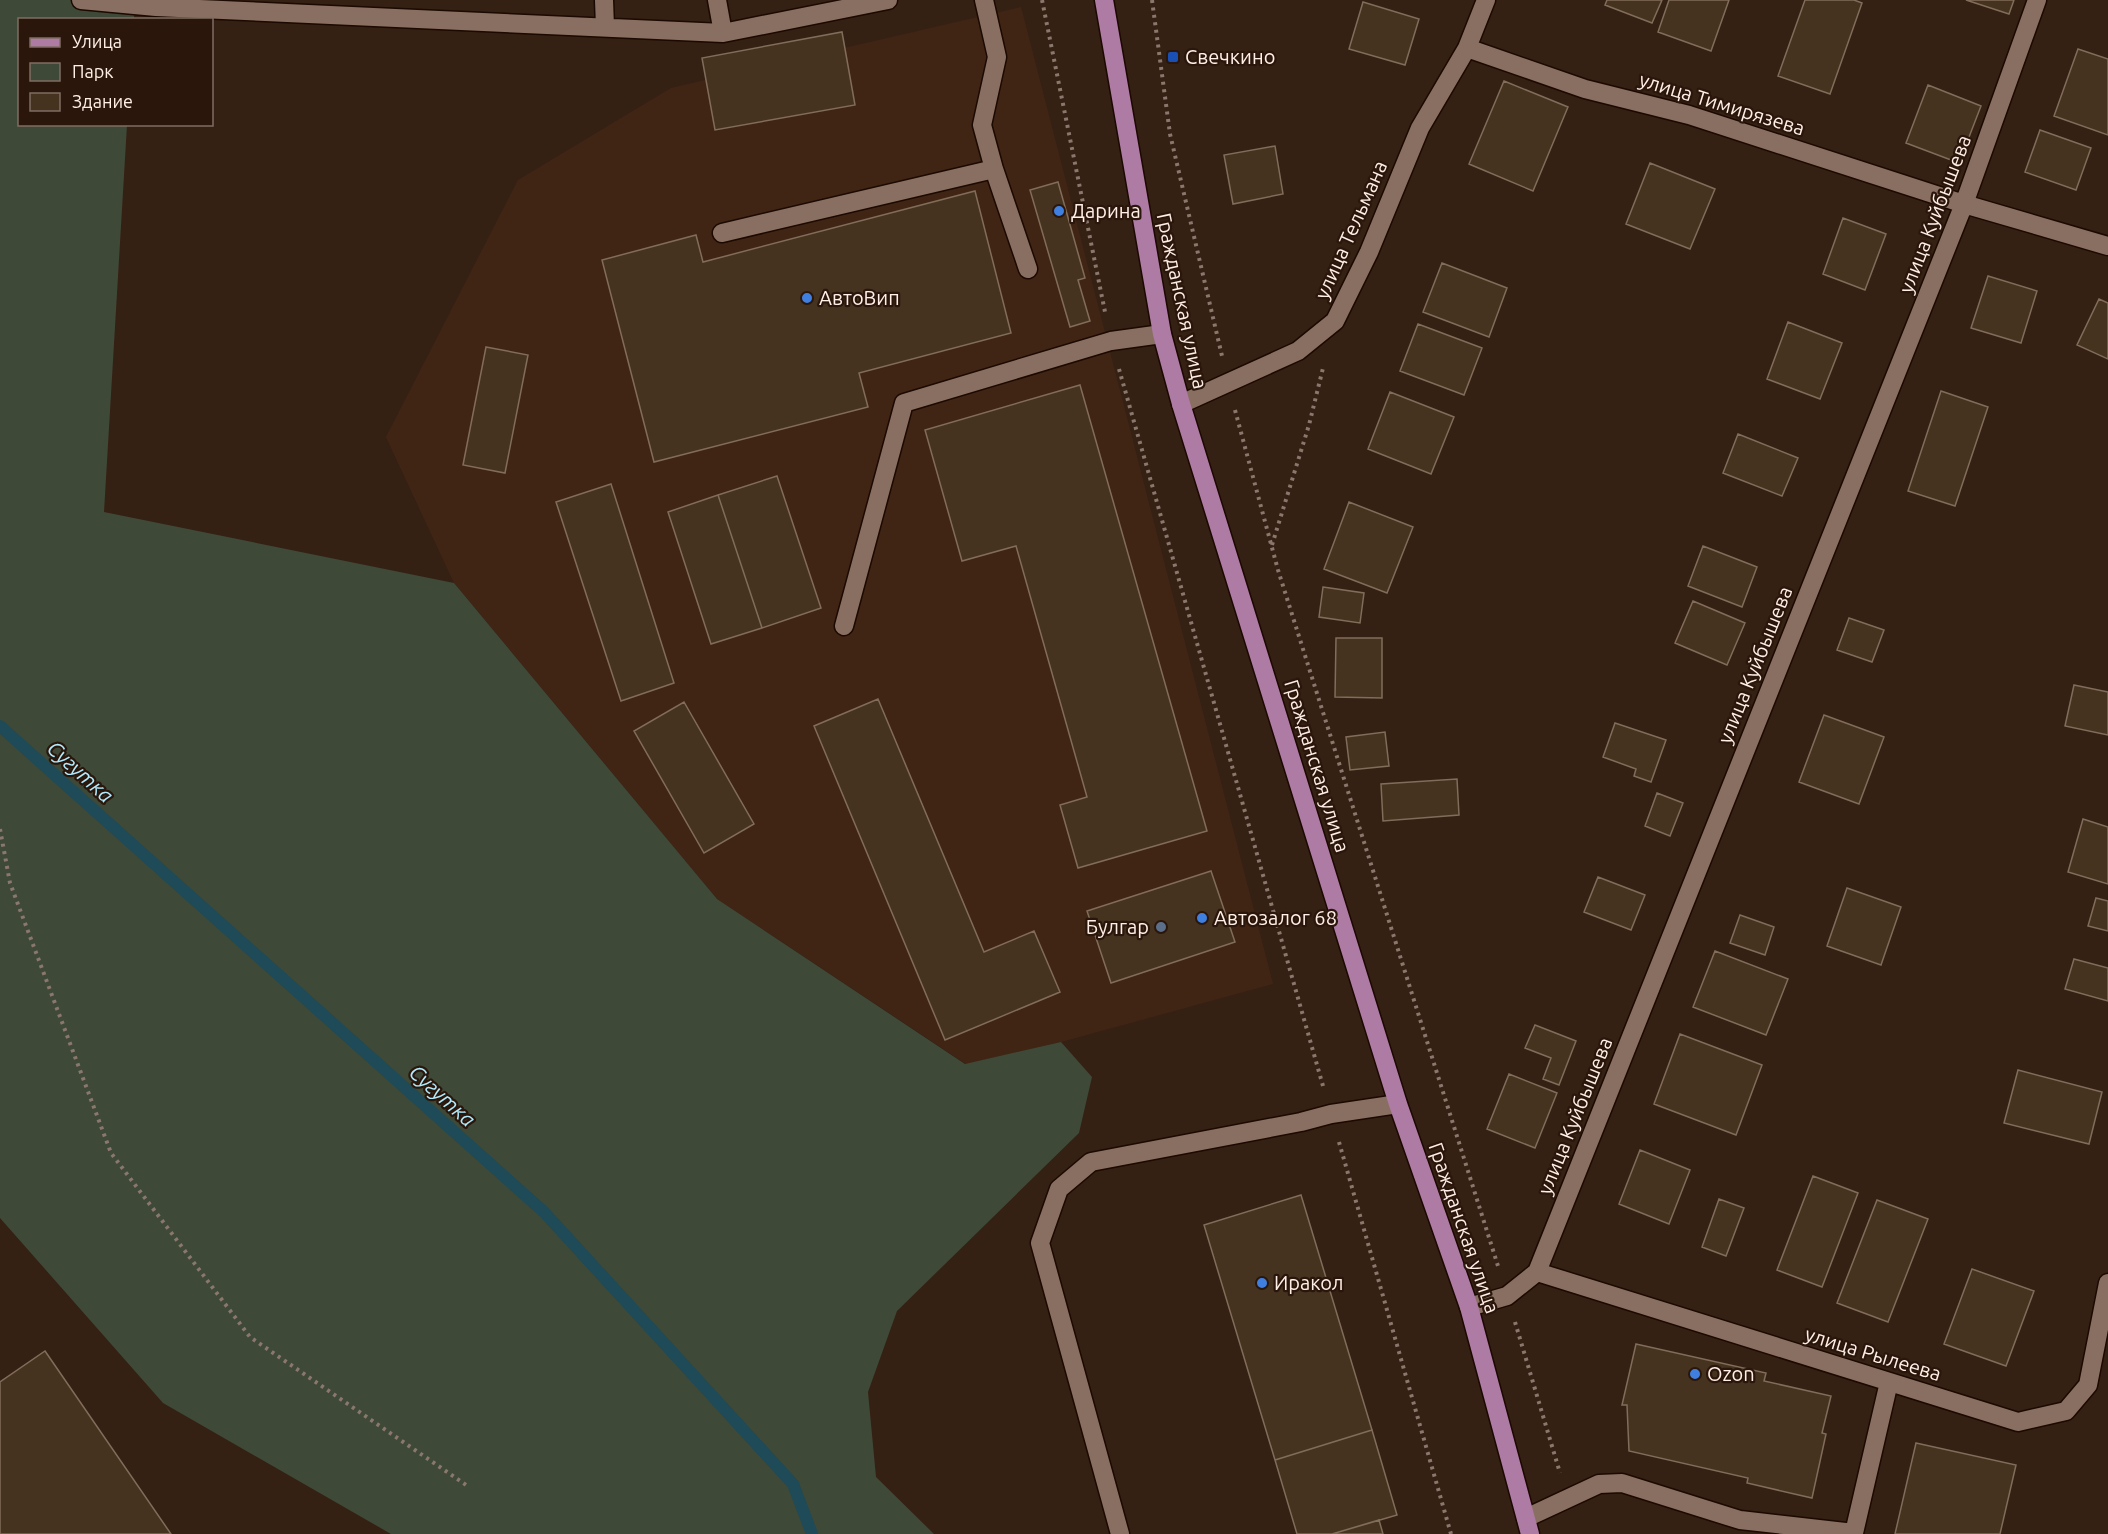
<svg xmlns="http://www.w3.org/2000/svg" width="2108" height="1534" font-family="Ubuntu,sans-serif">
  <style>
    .built { fill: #402515 }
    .green { fill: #3f4937 }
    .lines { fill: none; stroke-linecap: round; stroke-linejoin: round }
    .stream { stroke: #1f4a57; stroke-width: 12 }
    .building { fill: #453320; stroke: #816d59; stroke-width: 1.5 }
    .minor-casing { stroke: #1c0901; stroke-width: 21 }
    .major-casing { stroke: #1c0901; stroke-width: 21 }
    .path { stroke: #8a776d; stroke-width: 4; stroke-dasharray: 3 4.5; stroke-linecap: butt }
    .minor { stroke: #896f61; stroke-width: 18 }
    .major { stroke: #ad7ba4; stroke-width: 18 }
    .transit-dot { fill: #1a4fb4; stroke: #2b160b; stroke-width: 2 }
    .shop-dot { fill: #3f7fe0; stroke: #2b160b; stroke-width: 2 }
    .service-dot { fill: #5c6f8a; stroke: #2b160b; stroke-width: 2 }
    .labels { text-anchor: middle; stroke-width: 4.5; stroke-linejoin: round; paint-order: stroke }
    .poi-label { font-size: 20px; fill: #ffefe7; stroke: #2b160b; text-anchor: start }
    .street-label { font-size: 20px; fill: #ffefe7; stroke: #2b160b }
    .water-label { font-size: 21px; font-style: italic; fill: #b0ebfe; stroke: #2b160b }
  </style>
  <rect width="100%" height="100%" fill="#352014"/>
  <path class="built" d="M1021,7L1273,984L1061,1042L966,1064L717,899L454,583L386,437L518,180L671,88Z"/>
  <path class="green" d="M0,0H135L134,19L20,20V124L127,125L104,512L454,583L717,899L965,1064L1061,1042L1092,1077L1079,1133L897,1311L868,1392L876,1477L934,1534H391L163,1403L0,1218Z"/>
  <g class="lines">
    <path class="stream" d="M0,726L544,1212L793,1484L812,1534"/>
  </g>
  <path class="building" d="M1607,0H1662L1652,23L1605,5Z
    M1669,0H1729L1711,51L1658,32Z
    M1805,0H1854L1862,3L1830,94L1778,76Z
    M1966,0H2014L2009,14Z
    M1363,2L1419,19L1405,65L1349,49Z
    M842,32L855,105L715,130L702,58Z
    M2078,49L2108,59V135L2054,116Z
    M1504,81L1568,107L1533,191L1469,164Z
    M1928,85L1981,106L1959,163L1906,143Z
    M2040,130L2091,148L2076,190L2025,172Z
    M1275,146L1283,194L1233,204L1224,155Z
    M1650,163L1715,189L1690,249L1626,224Z
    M1058,182L1085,278L1078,280L1090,321L1070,327L1030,190Z
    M975,191L1011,333L859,373L868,407L654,462L602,260L696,235L703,262Z
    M1843,218L1886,234L1865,290L1823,274Z
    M1442,263L1507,288L1489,337L1423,312Z
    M1988,276L2037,291L2021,343L1971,328Z
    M2099,299L2108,303V359L2077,345Z
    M1788,322L1842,343L1820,399L1767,379Z
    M1418,324L1482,348L1464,395L1400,371Z
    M486,347L528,355L505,473L463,465Z
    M1080,385L1207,831L1078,868L1060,805L1087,797L1016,546L962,561L925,430Z
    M1941,391L1988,407L1955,506L1908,491Z
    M1390,392L1454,417L1431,474L1368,449Z
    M1738,434L1798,458L1782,496L1723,473Z
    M777,476L821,608L762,628L718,495Z
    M611,484L674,683L621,701L556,502Z
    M718,495L762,628L711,644L668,512Z
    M1349,502L1413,527L1387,593L1324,569Z
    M1703,546L1757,567L1742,607L1688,586Z
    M1323,587L1364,593L1360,623L1319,617Z
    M1693,601L1745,623L1727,665L1675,643Z
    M1849,618L1884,630L1872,662L1837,650Z
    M1336,638H1382V698L1335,697Z
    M2074,685L2108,692V735L2065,726Z
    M878,699L984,952L1034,931L1060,992L945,1040L814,726Z
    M684,702L754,824L704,853L634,731Z
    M1824,715L1884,737L1859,804L1799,782Z
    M1615,723L1666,740L1651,782L1634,776L1636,769L1603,757Z
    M1385,732L1389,766L1350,770L1346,737Z
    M1457,779L1459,815L1383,821L1381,784Z
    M1657,793L1683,803L1670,836L1645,826Z
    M2083,819L2108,827V884L2068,872Z
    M1211,871L1235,942L1111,983L1087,911Z
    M1598,877L1645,895L1631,930L1584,912Z
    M1847,888L1901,907L1881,965L1827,946Z
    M2096,898L2108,901V931L2088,926Z
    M1740,915L1774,927L1765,955L1730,943Z
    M1715,951L1788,979L1766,1035L1693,1007Z
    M2074,959L2108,968V1001L2065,989Z
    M1535,1025L1576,1041L1559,1085L1543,1079L1551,1058L1525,1048Z
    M1680,1034L1762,1065L1736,1135L1654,1104Z
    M2018,1070L2102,1092L2089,1144L2004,1123Z
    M1509,1074L1557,1093L1535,1148L1487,1129Z
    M1640,1150L1690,1170L1669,1224L1619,1204Z
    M1813,1176L1858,1193L1822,1287L1777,1270Z
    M1301,1195L1372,1430L1275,1460L1204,1225Z
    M1719,1199L1744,1208L1726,1256L1702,1247Z
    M1877,1200L1928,1219L1888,1322L1837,1303Z
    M1972,1269L2034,1291L2006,1366L1944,1344Z
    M1636,1344L1766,1373L1764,1381L1831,1396L1822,1433L1826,1434L1812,1498L1747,1483L1748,1478L1629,1451L1627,1405H1622Z
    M45,1351L171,1534H0V1382Z
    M1372,1430L1397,1515L1332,1534H1297L1275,1460Z
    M1916,1443L2016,1465L2000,1534H1895Z
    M1379,1520L1383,1534H1332Z"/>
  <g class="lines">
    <g class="minor-casing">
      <path id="minor" d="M81,0L156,7L723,33L888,0
        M604,0L605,27
        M717,0L723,33
        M984,0L997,57L982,125L994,169
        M1467,48L1585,89L1689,115L1964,204L2108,246
        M722,233L994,169L1028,269
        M1181,404L1298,351L1335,321L1369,252L1420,128L1467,48L1486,0
        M844,626L904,403L1111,341L1162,334
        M1537,1272L2018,1422L2066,1411L2088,1385L2108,1283
        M1469,1307L1507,1296L1537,1272L1964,204L2037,0
        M1526,1518L1599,1484L1622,1483L1740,1520L1854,1533L1889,1382
        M1120,1534L1040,1243L1059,1189L1091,1162L1301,1122L1331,1114L1398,1104"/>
    </g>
    <g class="major-casing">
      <path id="major" d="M1104,0L1162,334L1181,404L1398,1104L1469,1307L1530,1534"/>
    </g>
    <path class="path" d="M1042,0L1105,312
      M1152,0L1170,134L1222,356
      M1119,369L1323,1086
      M1235,410L1278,570L1498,1266
      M1272,545L1309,425L1323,368
      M0,829L10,883L111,1153L250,1337L469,1487
      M1339,1142L1451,1534
      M1515,1322L1560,1473"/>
    <use href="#minor" class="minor"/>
    <use href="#major" class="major"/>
  </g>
  <rect class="transit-dot" x="1167" y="51" width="12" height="12" rx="3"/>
  <g class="shop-dot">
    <circle cx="1059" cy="211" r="6"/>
    <circle cx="807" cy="298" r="6"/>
    <circle cx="1202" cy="918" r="6"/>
    <circle cx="1262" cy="1283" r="6"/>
    <circle cx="1695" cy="1374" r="6"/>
  </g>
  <circle class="service-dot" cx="1161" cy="927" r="6"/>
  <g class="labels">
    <g class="poi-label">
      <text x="1185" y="64">Свечкино</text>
      <text x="1071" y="218">Дарина</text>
      <text x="819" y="305">АвтоВип</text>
      <text x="1214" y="925">Автозалог 68</text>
      <text x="1149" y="934" text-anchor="end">Булгар</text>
      <text x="1274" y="1290">Иракол</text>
      <text x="1707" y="1381">Ozon</text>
    </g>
    <g class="street-label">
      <text transform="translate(1722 104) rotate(17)" y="7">улица Тимирязева</text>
      <text transform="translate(1935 214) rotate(-69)" y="7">улица Куйбышева</text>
      <text transform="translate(1351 230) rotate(-66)" y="7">улица Тельмана</text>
      <text transform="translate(1182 301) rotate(78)" y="7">Гражданская улица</text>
      <text transform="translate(1755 665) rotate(-68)" y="7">улица Куйбышева</text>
      <text transform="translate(1317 766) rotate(73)" y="7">Гражданская улица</text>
      <text transform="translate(1575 1116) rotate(-68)" y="7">улица Куйбышева</text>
      <text transform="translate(1464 1228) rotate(71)" y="7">Гражданская улица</text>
      <text transform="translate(1873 1354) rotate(17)" y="7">улица Рылеева</text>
    </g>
    <g class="water-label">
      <text transform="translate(80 772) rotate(42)" y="7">Сугутка</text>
      <text transform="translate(442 1096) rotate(42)" y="7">Сугутка</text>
    </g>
  </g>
  <rect x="18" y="18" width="195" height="108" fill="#2b160b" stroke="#806d63" stroke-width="1.5"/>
  <rect x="30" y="38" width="30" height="9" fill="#ad7ba4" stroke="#806d63" stroke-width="1.5"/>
  <text x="72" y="48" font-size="18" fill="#ffefe7">Улица</text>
  <rect x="30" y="63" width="30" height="18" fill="#3f4937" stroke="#806d63" stroke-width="1.5"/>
  <text x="72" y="78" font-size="18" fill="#ffefe7">Парк</text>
  <rect x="30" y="93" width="30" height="18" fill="#453320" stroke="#806d63" stroke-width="1.5"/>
  <text x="72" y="108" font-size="18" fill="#ffefe7">Здание</text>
</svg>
